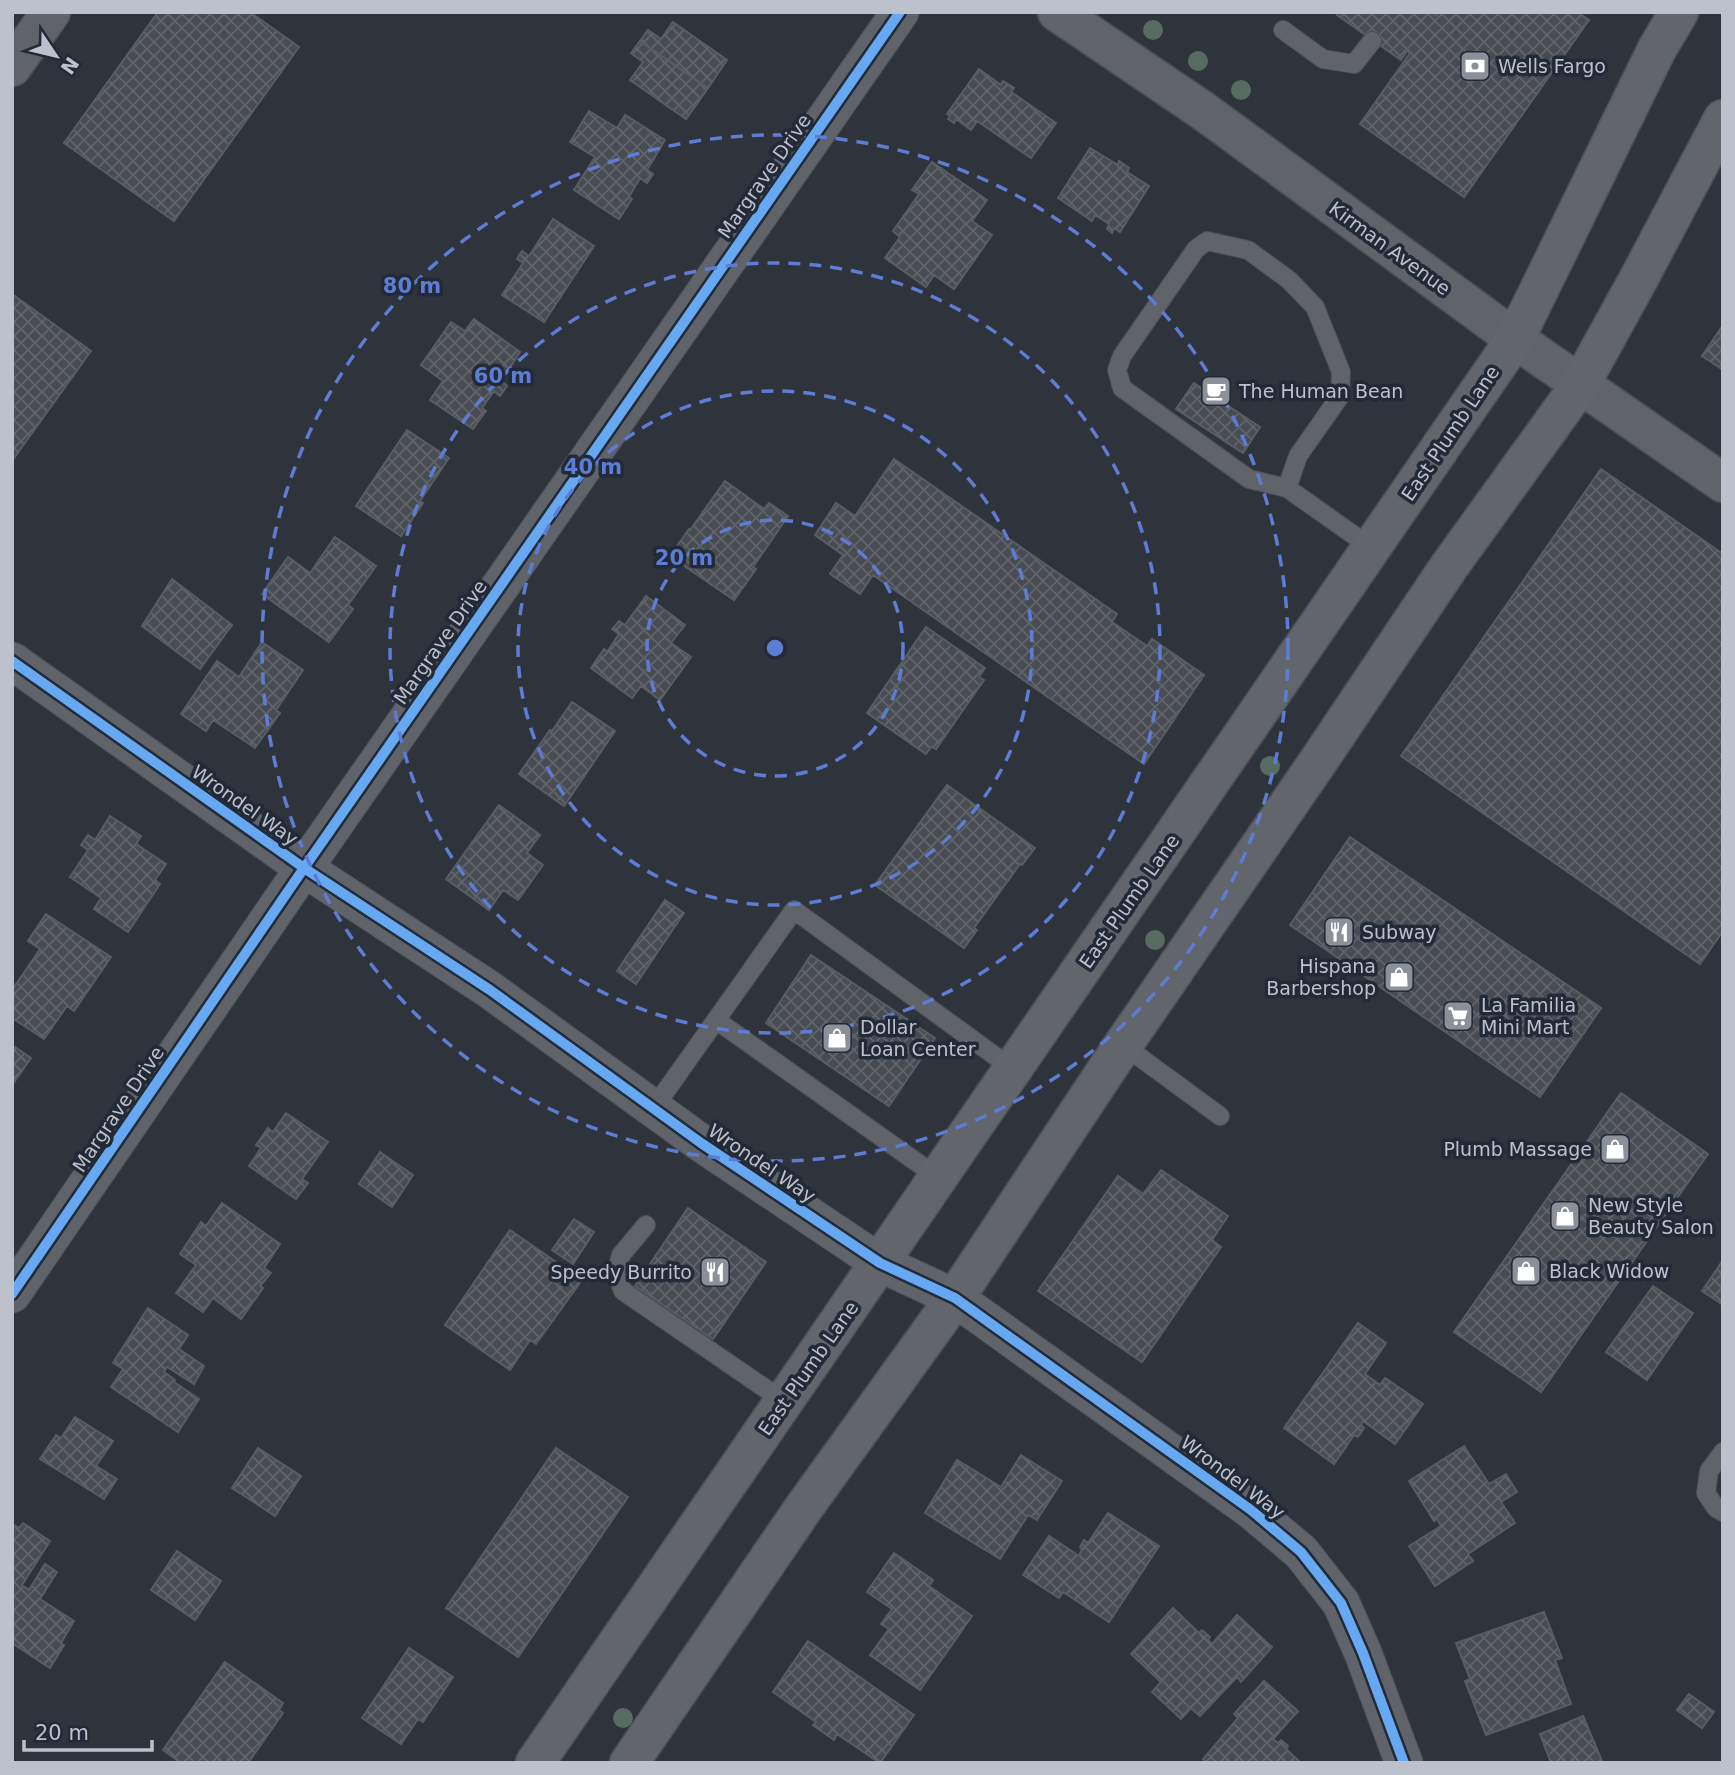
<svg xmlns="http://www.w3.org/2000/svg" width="1735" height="1775" font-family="'DejaVu Sans',sans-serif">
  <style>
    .building { fill: url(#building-cross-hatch); stroke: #585c63; stroke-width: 2 }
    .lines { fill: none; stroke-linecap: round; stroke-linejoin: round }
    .service-casing { stroke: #4c4f55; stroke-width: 20 }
    .minor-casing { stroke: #4c4f55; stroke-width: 39 }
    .tertiary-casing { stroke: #4c4f55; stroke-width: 41 }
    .primary-casing { stroke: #4d5158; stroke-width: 41 }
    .service { stroke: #60636a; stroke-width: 18 }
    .minor { stroke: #60636a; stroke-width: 37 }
    .tertiary { stroke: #60636a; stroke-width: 38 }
    .primary { stroke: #62656c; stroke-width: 38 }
    .cycleway-casing { stroke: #232a37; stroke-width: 15 }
    .cycleway { stroke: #66a8f1; stroke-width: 10 }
    .tree { fill: #566c61 }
    .ring { fill: none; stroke: #5d7cd3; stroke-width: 3.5; stroke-dasharray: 12 9 }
    .labels { text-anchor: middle; stroke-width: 7; stroke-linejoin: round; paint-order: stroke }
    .poi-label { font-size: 19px; fill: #bcc1cb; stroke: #232a37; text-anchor: start }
    .street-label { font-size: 19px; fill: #bcc1cb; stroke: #232a37 }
    .centre { fill: #5d7cd3; stroke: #232a37; stroke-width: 3.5 }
    .ring-label { font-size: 21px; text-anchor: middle; font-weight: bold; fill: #5d7cd3; stroke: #232a37; stroke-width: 7; stroke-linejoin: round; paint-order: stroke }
  </style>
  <defs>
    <pattern id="building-cross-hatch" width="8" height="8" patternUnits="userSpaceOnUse" patternTransform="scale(1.75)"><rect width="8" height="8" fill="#484c52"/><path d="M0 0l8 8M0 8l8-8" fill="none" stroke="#60646a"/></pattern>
  </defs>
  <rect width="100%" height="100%" fill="#2f343c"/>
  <path class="building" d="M158,12H250L299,47L174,221L64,143Z
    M1339,12H1434L1433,14L1436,16L1439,12H1577L1589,20L1464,197L1360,124L1410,53L1407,51L1401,60L1337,15Z
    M673,22L727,60L708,88L640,41L648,30L661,39Z
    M640,41L708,88L686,119L630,80L643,62L631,53Z
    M979,69L1001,85L1003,81L1014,88L1011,92L1056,123L1031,158L977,121L971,130L956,119L954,123L948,119L950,116L947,114Z
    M589,111L617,128L625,115L665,140L647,170L653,174L647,183L640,178L629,197L632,199L619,219L574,190L595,157L570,142Z
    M1090,148L1118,165L1119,161L1129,168L1127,172L1149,186L1120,232L1114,228L1112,233L1107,229L1109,224L1095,215L1092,221L1058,198Z
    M932,162L987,200L972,221L992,235L954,289L934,275L926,287L885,258L900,237L893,231L919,194L912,190Z
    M553,219L594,246L544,322L502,295L523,263L517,259L522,251L529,256Z
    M12,294L91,351L12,461Z
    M474,319L520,352L501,381L507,386L500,396L494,391L482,408L486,411L473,429L430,400L443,381L421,365L451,322L465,331Z
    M1723,325V370L1702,356Z
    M1194,383L1260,427L1243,453L1176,409Z
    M407,430L449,458L420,501L423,503L401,536L356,506Z
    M894,459L1117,614L1112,622L1147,646L1152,639L1204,675L1144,764L873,575L860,594L830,574L843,555L815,535L836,503L855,516Z
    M1601,469L1723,554V931L1700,964L1401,756Z
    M725,481L764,509L769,503L788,516L753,567L756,569L734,600L670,556L689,529L690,530Z
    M335,537L376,566L348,605L353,609L329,642L262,594L288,557L310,573Z
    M172,579L232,625L200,669L142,626Z
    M646,596L685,625L671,643L691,657L660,700L641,686L632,698L591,668L604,649L607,652L619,634L612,629L619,621L625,625Z
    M926,627L985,668L979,677L984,680L936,749L931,747L926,754L867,713Z
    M262,642L303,670L276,710L280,713L255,748L213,720L206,731L181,714L217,661L239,677Z
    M572,702L615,731L564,806L519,774L550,730L552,731Z
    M947,785L1035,848L1022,865L1020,864L974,928L977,930L964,948L875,885Z
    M499,805L540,835L527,853L543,865L518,900L503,890L489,910L446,879Z
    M110,816L141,836L136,844L166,864L155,880L160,884L128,932L94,909L101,898L70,877L88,850L81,845L88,835L95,840Z
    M1350,837L1601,1008L1540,1097L1290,925Z
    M665,900L684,913L636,984L617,971Z
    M46,914L111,957L74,1011L67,1006L44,1039L12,1018V990L40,949L28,941Z
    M811,955L935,1038L889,1106L766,1023Z
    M12,1045L31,1058L12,1085Z
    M1621,1093L1708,1154L1541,1392L1454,1332Z
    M286,1113L328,1142L302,1179L308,1183L296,1199L249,1166L261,1148L256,1145L268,1128L273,1132Z
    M380,1152L413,1175L392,1207L359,1184Z
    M1161,1170L1228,1216L1212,1240L1221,1247L1142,1362L1038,1291L1118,1176L1143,1194Z
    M222,1203L280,1244L264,1268L271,1273L260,1286L263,1288L241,1319L213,1298L203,1312L176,1293L196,1265L180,1254L201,1222L206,1226Z
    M688,1208L766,1262L713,1339L635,1286Z
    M574,1219L594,1232L573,1264L552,1250Z
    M510,1230L582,1280L536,1344L530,1340L510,1370L445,1325Z
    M1723,1260V1305L1702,1291Z
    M1653,1286L1693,1313L1647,1380L1606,1352Z
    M148,1308L188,1335L179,1349L204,1366L194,1384L167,1367L164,1372L175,1380L174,1382L199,1399L178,1432L111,1387L123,1369L113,1363Z
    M1358,1323L1386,1343L1365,1374L1380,1385L1385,1378L1423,1404L1395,1444L1363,1421L1361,1425L1364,1428L1358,1437L1354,1435L1334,1464L1284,1428Z
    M75,1417L113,1441L96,1466L117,1479L104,1499L40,1459L56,1435L61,1438Z
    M1464,1446L1489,1484L1506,1474L1517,1492L1501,1502L1515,1523L1468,1554L1473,1561L1435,1586L1409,1546L1441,1526L1437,1519L1434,1521L1409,1481Z
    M258,1448L301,1476L275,1516L232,1488Z
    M556,1448L628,1497L518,1657L446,1608Z
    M1021,1455L1062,1481L1037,1520L1028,1515L1000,1559L925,1513L957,1460L1001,1487Z
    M1108,1513L1159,1546L1109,1622L1063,1592L1059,1598L1023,1575L1049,1536L1079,1556L1082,1549L1080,1547L1084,1540L1088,1543Z
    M23,1523L50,1541L22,1585L29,1590L45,1564L57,1572L40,1599L74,1621L61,1643L64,1645L50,1668L12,1643V1524L19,1528Z
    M177,1551L221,1581L195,1620L151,1590Z
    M894,1553L933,1580L929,1586L972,1616L920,1690L870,1655L889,1629L881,1624L892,1609L867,1592Z
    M1173,1608L1199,1633L1202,1630L1210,1637L1208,1640L1212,1644L1237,1615L1272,1647L1241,1682L1237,1677L1200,1716L1191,1708L1181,1719L1152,1692L1161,1682L1131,1654Z
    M1544,1612L1562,1658L1555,1660L1571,1704L1486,1735L1465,1681L1470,1679L1456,1643Z
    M808,1641L914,1715L880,1763L837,1734L834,1740L813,1725L816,1722L773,1692Z
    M409,1648L453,1677L423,1722L418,1719L401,1744L362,1718Z
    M225,1662L283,1703L279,1710L283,1713L248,1763H181L163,1750Z
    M1264,1681L1298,1711L1273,1739L1278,1743L1281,1740L1288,1746L1286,1749L1301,1763H1208L1203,1759L1238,1718L1234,1714Z
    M1689,1694L1714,1712L1702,1728L1677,1710Z
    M1583,1716L1602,1761L1598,1763H1551L1540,1734Z"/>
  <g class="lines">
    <g class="service-casing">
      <path id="service" d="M1283,30L1323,59L1354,64L1372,41
        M1287,488L1298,456L1340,396L1341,372L1315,307L1289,280L1248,250L1207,241L1196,249L1122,356L1117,370L1122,388L1249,479L1287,488L1372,548
        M716,1020L939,1178
        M1123,1045L1220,1116
        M653,1109L794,910L1013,1069
        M646,1225L621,1255L616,1273L623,1291L785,1402
        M1723,1452L1709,1471L1706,1493L1716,1508L1723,1512"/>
    </g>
    <g class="minor-casing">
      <path id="minor" d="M12,661L304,868L490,990L701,1143L880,1263L955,1298L1251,1510L1301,1552L1341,1603L1363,1653L1404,1763
        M12,1294L304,868L900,12"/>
    </g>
    <g class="tertiary-casing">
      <path id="tertiary" d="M1057,12L1202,110L1515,339L1723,483
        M12,67L51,12"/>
    </g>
    <g class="primary-casing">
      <path id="primary" d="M535,1763L1515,339L1657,49L1679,12
        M629,1763L805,1506L955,1298L1123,1045L1315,766L1448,568L1580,385L1638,280L1723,119"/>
    </g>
    <use href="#service" class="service"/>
    <use href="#minor" class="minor"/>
    <use href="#tertiary" class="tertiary"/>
    <use href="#primary" class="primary"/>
    <g class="cycleway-casing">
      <path id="cycleway" d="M12,661L304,868L490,990L701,1143L880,1263L955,1298L1251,1510L1301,1552L1341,1603L1363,1653L1404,1763
        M12,1294L304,868L900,12"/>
    </g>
    <use href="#cycleway" class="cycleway"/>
  </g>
  <g class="tree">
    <circle cx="1153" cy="30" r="10"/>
    <circle cx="1198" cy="61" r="10"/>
    <circle cx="1241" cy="90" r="10"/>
    <circle cx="1270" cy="766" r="10"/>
    <circle cx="1155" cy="940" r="10"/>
    <circle cx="623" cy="1718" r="10"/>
  </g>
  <g class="ring">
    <circle cx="775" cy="648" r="128"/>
    <circle cx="775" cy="648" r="257"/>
    <circle cx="775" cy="648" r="385"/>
    <circle cx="775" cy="648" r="513"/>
  </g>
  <defs>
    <g id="bank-square" transform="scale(1.575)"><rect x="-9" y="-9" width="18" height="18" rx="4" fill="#8b9099" stroke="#232a37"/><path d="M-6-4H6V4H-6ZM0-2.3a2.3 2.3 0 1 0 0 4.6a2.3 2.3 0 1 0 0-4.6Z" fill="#fff"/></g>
    <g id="cafe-square" transform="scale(1.575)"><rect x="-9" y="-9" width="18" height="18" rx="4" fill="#8b9099" stroke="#232a37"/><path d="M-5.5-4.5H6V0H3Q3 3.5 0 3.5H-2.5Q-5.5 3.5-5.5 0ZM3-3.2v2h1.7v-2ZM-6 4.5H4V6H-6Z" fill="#fff"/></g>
    <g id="restaurant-square" transform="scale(1.575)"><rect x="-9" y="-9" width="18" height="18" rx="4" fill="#8b9099" stroke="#232a37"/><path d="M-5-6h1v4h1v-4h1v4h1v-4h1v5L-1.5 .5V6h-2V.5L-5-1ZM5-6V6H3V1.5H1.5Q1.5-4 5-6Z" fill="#fff"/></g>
    <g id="shop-square" transform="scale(1.575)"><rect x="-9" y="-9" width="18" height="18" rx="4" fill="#8b9099" stroke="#232a37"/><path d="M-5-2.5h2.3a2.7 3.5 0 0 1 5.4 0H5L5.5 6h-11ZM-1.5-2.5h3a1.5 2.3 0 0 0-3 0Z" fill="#fff"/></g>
    <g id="supermarket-square" transform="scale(1.575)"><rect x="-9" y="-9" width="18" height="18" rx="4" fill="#8b9099" stroke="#232a37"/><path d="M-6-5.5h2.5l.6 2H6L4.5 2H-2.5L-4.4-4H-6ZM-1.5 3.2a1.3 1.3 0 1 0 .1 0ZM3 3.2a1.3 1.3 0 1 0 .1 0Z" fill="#fff"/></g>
  </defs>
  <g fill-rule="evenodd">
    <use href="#bank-square" x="1475" y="66"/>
    <use href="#cafe-square" x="1216" y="391"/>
    <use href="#restaurant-square" x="1339" y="932"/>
    <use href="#shop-square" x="1399" y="977"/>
    <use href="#supermarket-square" x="1458" y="1016"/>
    <use href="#shop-square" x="837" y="1038"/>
    <use href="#shop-square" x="1615" y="1149"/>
    <use href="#shop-square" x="1565" y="1216"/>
    <use href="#shop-square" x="1526" y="1271"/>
    <use href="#restaurant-square" x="715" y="1272"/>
  </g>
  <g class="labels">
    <g class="poi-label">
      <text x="1498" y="73">Wells Fargo</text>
      <text x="1239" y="398">The Human Bean</text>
      <text x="1362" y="939">Subway</text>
      <text x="1376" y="973" text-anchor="end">Hispana<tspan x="1376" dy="22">Barbershop</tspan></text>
      <text x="1481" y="1012">La Familia<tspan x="1481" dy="22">Mini Mart</tspan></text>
      <text x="860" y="1034">Dollar<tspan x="860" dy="22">Loan Center</tspan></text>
      <text x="1592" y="1156" text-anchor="end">Plumb Massage</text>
      <text x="1588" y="1212">New Style<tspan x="1588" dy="22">Beauty Salon</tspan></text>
      <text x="1549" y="1278">Black Widow</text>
      <text x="692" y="1279" text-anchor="end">Speedy Burrito</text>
    </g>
    <g class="street-label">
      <text transform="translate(764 176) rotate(-55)" y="7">Margrave Drive</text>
      <text transform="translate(1390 248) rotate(36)" y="7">Kirman Avenue</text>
      <text transform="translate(1450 433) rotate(-56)" y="7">East Plumb Lane</text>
      <text transform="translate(440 642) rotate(-55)" y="7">Margrave Drive</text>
      <text transform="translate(245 805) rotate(35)" y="7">Wrondel Way</text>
      <text transform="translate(1129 901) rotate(-55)" y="7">East Plumb Lane</text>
      <text transform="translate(118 1109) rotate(-56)" y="7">Margrave Drive</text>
      <text transform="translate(762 1163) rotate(34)" y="7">Wrondel Way</text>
      <text transform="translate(808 1368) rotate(-55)" y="7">East Plumb Lane</text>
      <text transform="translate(1233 1477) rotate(37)" y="7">Wrondel Way</text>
    </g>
  </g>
  <circle cx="775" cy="648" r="10" class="centre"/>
  <g class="ring-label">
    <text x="412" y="293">80 m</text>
    <text x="503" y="383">60 m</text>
    <text x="593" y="474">40 m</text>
    <text x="684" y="565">20 m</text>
  </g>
  <rect width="1735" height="1775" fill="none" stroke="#bcc1cb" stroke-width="28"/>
  <g transform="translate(56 56) rotate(125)" stroke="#232a37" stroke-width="5" paint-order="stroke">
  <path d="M0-5L12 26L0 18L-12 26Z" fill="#bcc1cb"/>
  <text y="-10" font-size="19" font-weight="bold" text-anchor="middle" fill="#bcc1cb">N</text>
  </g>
  <path d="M24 1740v10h128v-10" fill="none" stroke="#bcc1cb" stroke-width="3.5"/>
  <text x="35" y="1740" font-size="21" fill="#bcc1cb" stroke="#232a37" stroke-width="5" paint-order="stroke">20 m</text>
</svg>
